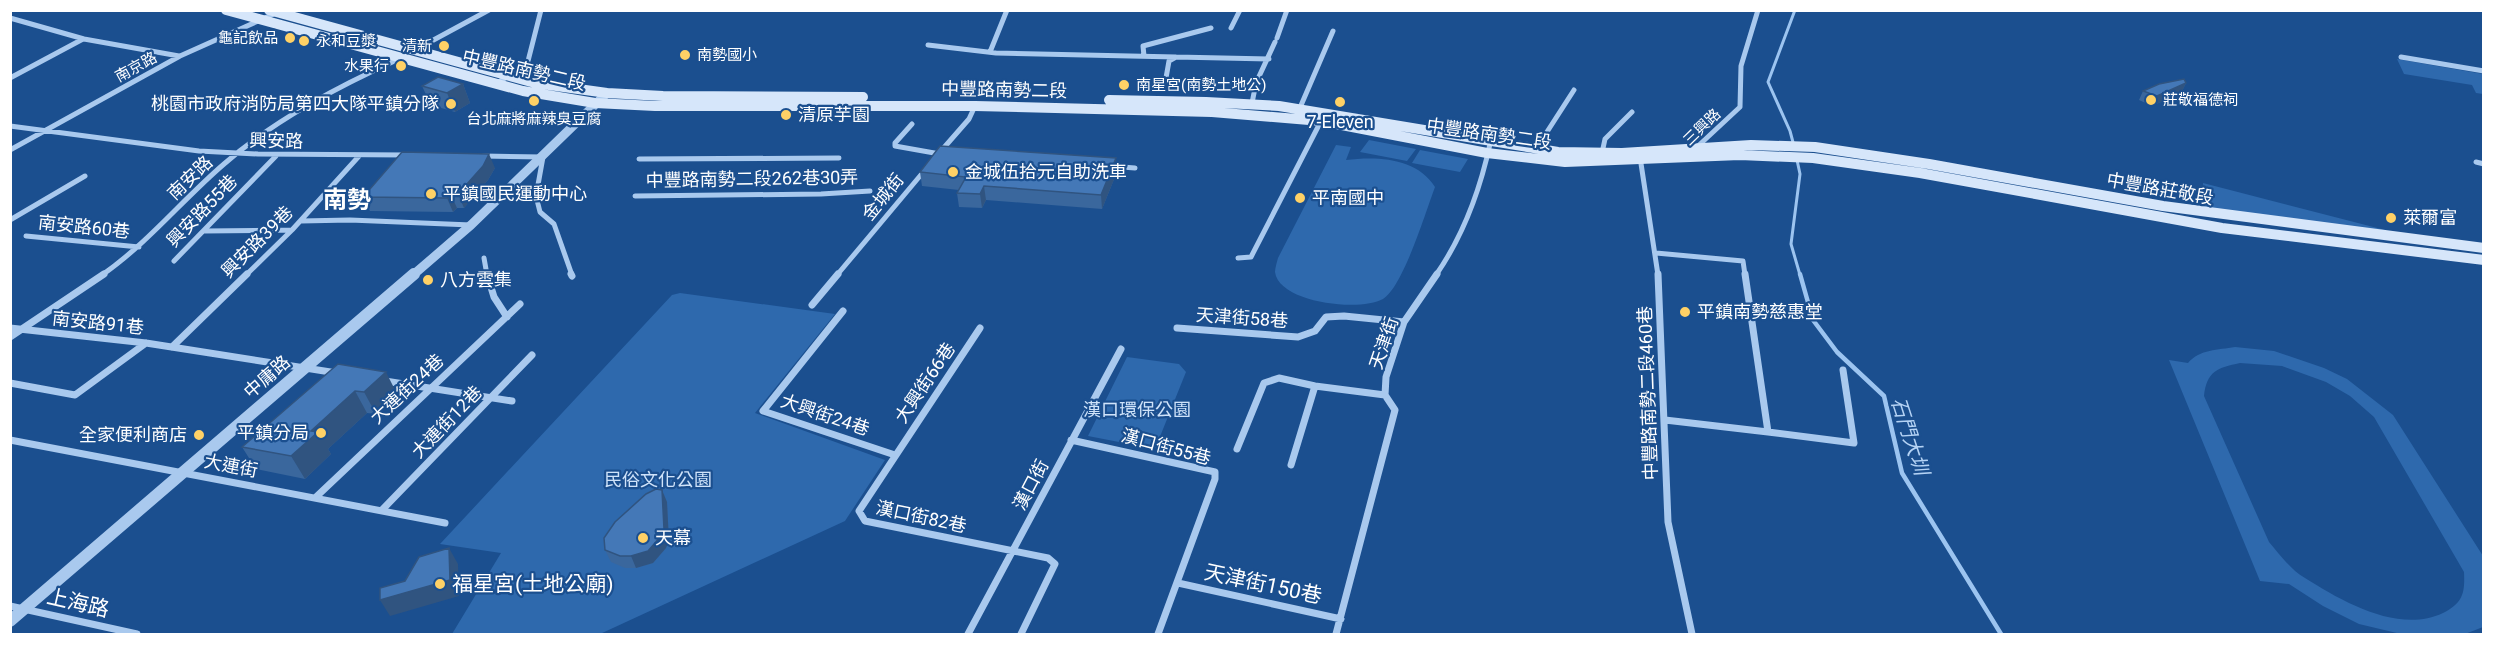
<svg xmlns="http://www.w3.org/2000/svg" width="2494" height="645" font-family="Roboto,'Noto Sans TC',sans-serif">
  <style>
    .green { fill: #2e69ad; fill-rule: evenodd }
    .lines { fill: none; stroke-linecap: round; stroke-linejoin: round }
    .stream-far1 { stroke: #9cc4f0; stroke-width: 3 }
    .stream { stroke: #9cc4f0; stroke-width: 4.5 }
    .minor-far1 { stroke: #a9c9ee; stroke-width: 5 }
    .minor { stroke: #a9c9ee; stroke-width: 7 }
    .tertiary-far1 { stroke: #a9c9ee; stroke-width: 9 }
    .tertiary { stroke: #a9c9ee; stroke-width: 12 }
    .secondary { stroke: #d6e6fa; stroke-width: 10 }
    .wall { fill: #3a679d }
    .shaded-wall { fill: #305480 }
    .building { fill: #4478b7; stroke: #305480; stroke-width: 1.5 }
    .poi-dot { fill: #ffd166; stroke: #1b4f8f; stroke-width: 2 }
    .labels { text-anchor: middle; stroke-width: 4.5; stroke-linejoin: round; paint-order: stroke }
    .far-poi-label { font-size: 15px; fill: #fff; stroke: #1b4f8f; text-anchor: start }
    .far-street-label { font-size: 15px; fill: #fff; stroke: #1b4f8f }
    .street-label { font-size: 18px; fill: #fff; stroke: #1b4f8f }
    .poi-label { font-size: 18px; fill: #fff; stroke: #1b4f8f; text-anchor: start }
    .park-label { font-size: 18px; fill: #cfe3fa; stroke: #1b4f8f }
    .water-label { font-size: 20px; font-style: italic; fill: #b5d3f5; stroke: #1b4f8f }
    .near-poi-label { font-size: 21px; fill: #fff; stroke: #1b4f8f; text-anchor: start }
    .near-street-label { font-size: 21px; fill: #fff; stroke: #1b4f8f }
    .district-label { font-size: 24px; font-weight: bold; fill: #fff; stroke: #1b4f8f }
  </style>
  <rect width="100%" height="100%" fill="#1b4f8f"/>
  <path class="green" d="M2397,59L2483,74V94L2476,93L2472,85L2404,74Z
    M1369,140L1416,149L1407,161L1360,152Z
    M1336,145L1351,147L1346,160C1378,156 1417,158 1435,187C1426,211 1403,287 1383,299C1360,312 1279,303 1275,272C1275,268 1277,262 1278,258Z
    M1420,150L1468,159L1460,172L1412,163Z
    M2203,183L2389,231L2205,209Z
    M680,293L835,314L755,413L885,460L845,521L600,634H452L501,553L440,544L672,295Z
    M2235,347L2274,351L2324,368L2347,379L2393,415L2483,556V627L2465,634H2401L2359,624L2323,606L2289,584L2260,581L2169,360L2188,363C2200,349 2218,350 2235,347ZM2240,363L2282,366L2326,382L2350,396L2374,417L2464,572C2465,593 2463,603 2443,613C2399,634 2343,602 2305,578C2291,570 2280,555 2269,542L2204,396C2207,371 2217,368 2240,363Z
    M1127,357L1179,364L1186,372L1155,449L1088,436Z"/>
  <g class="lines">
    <path class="stream-far1" d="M1794,146L1790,131L1768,82L1795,10
      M1797,160L1800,174L1791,244L1800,275"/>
    <path class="stream" d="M1800,274L1813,320L1837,352L1884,396L1902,473L2001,634"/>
    <path class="minor-far1" d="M10,18L84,39L179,56
      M1231,28L1240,10
      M1277,38L1287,10
      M928,45L996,53L1176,57
      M415,50L489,10
      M990,52L1007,10
      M1144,56L1143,46L1211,28
      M2401,57L2484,71
      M10,78L83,39
      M1166,78L1169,61L1176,57L1269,59
      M497,83L527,65L541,10
      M1252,103L1256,83L1275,42
      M1296,117L1333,31
      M912,124L895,143V146L940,154
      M10,126L199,151L258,154L407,155
      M1697,147L1740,107L1741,66L1758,10
      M1536,149L1574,90
      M10,150L180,56L276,13
      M941,151L969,119L975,106
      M1602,153L1605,139L1632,112
      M483,156L543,157L536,196L540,212L554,224L572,275
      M1640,157L1658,275
      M639,159L839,158
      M2476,162L2484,164
      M1109,166L1135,168
      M635,196L821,194L870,191
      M10,220L85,176
      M301,221L350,220L471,225
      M204,231L292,230
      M26,236L139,247
      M1656,253L1743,261L1745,275
      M484,258L487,275
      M1238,258L1251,257L1321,121
      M174,261L276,156
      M102,275C148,243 182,200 224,164C276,119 339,86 401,58
      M246,275L292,230L360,155
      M837,275L925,170
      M1436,275C1463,236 1480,190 1490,144"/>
    <path class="minor" d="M487,274L494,297L507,317
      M571,274L572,276
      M1658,274L1668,522L1692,634
      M812,305L838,274
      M843,311L763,411L895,455
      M10,328L146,343L337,373
      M980,328L859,511L865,521L1048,558L1055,564L1021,634
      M1177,328L1298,337L1315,331L1326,317L1344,316L1404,322
      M10,337L104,274
      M172,347L247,274
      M385,381L512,401
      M10,383L75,395L146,343
      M1665,420L1768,432L1745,274
      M1768,432L1854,443L1843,370
      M10,440L445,523
      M1071,440L1215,472V479L1158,634
      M1237,449L1264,383L1279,378L1315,386L1385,395
      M1291,465L1315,386
      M316,497L520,304
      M382,510L532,355
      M1178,583L1341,619
      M10,606L137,634
      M968,634L1121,349
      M1336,634L1395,410L1385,395L1386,377L1404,322L1437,274"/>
    <path class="tertiary-far1" d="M413,275L471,225L607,93"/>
    <path class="tertiary" d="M10,621L414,274"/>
    <path class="secondary" d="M226,10L523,91L595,103L655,106H975L1212,112L1321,121L1487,153L1565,162L1740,155L1813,158L1920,173L2222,228L2484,260
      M269,10L535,83L607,93L663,96L863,97
      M1109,100L1206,102L1279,106L1558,152L1622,153L1751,145L1815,147L1929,164L2163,206L2484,248"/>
  </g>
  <path class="wall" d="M2186,83L2181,93L2152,106L2139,100L2143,91Z
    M463,84L470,103L455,112L431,105L422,86Z
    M495,168L488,180L464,208H457L453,212L370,211L363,197Z
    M920,172H1117L1102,209L986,200L982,208L959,207L957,193L959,190L922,186Z
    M338,364L397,394L376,414L367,413L328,449L331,454L305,479L256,469L242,447Z
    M662,490L667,502L669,541L666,548L653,563L636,568H625L611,562L605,550Z"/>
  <path class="shaded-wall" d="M2186,83L2181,93L2152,106L2157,96Z
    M463,84L470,103L455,112L447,93Z
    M489,154L495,168L488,180L464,208L458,194Z
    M1116,158L1117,172L1102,209L1101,195Z
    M984,186L986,200L982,208L980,194Z
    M450,193L457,208L453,212L447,198Z
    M386,372L397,394L376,414L364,392Z
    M355,391L367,413L328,449L331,454L305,479L291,456L311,431Z
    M662,490L667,502L669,541L666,548L653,563L636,568L631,556Z
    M449,548L458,564L459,596L390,616L380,600Z"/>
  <path class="building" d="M438,77L463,84L447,93L422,86Z
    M2184,79L2186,83L2157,96L2143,91L2159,84Z
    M940,146L1116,158L1101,195L984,186L980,194L957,193L966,177L920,172Z
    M402,152L489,154L483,166L458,194L450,193L447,198L363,197Z
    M338,364L386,372L364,392L355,391L311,431L318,432L291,456L242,447Z
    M656,489L662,490L664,529L661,536L648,551L631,556H620L605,550L604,538L615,522L646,494Z
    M449,548L450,580L380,600V588L405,581L419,557Z"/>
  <g class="poi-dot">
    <circle cx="290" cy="38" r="6"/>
    <circle cx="304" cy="41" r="6"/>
    <circle cx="444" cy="46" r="6"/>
    <circle cx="685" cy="55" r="6"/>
    <circle cx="401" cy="66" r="6"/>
    <circle cx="1124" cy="85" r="6"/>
    <circle cx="2151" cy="100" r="6"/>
    <circle cx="534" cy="101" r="6"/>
    <circle cx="1340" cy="102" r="6"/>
    <circle cx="451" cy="104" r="6"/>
    <circle cx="786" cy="115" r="6"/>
    <circle cx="953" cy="172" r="6"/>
    <circle cx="431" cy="194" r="6"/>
    <circle cx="1300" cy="198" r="6"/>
    <circle cx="2391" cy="218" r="6"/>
    <circle cx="428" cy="280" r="6"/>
    <circle cx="1685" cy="312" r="6"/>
    <circle cx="321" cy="433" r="6"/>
    <circle cx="199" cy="435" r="6"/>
    <circle cx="643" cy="538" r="6"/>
    <circle cx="440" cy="584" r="6"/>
  </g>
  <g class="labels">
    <g class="far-poi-label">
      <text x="278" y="43" text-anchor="end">龜記飲品</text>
      <text x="316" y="46">永和豆漿</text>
      <text x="432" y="51" text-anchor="end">清新</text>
      <text x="697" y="60">南勢國小</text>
      <text x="389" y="71" text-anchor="end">水果行</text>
      <text x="1136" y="90">南星宮(南勢土地公)</text>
      <text x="2163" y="105">莊敬福德祠</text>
      <text x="534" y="124" text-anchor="middle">台北麻將麻辣臭豆腐</text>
    </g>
    <g class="far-street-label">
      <text transform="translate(136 67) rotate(-29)" y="5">南京路</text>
      <text transform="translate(1702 127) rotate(-44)" y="5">三興路</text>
    </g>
    <g class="street-label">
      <text transform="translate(524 70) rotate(13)" y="6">中豐路南勢二段</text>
      <text transform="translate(1004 90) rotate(1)" y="6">中豐路南勢二段</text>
      <text transform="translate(1489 134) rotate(8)" y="6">中豐路南勢二段</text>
      <text transform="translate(276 141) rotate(1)" y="6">興安路</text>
      <text transform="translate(190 178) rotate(-44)" y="6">南安路</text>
      <text transform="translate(752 179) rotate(-1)" y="6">中豐路南勢二段262巷30弄</text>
      <text transform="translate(2160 189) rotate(10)" y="6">中豐路莊敬段</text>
      <text transform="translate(883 197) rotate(-51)" y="6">金城街</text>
      <text transform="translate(202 211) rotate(-46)" y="6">興安路55巷</text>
      <text transform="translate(84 227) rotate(6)" y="6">南安路60巷</text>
      <text transform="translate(257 242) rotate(-45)" y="6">興安路39巷</text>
      <text transform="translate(1242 318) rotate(4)" y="6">天津街58巷</text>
      <text transform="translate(98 323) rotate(6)" y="6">南安路91巷</text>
      <text transform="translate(1384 343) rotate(-71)" y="6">天津街</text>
      <text transform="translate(267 377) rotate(-41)" y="6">中庸路</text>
      <text transform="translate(925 383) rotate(-56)" y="6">大興街66巷</text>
      <text transform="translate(407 389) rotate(-43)" y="6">大連街24巷</text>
      <text transform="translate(1648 393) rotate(-92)" y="6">中豐路南勢二段460巷</text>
      <text transform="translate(825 415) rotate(19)" y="6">大興街24巷</text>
      <text transform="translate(447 422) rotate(-46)" y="6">大連街12巷</text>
      <text transform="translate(1166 447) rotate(15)" y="6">漢口街55巷</text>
      <text transform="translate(231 466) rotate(11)" y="6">大連街</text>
      <text transform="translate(1031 485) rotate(-62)" y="6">漢口街</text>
      <text transform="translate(921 517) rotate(12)" y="6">漢口街82巷</text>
    </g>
    <g class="poi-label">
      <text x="439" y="110" text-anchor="end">桃園市政府消防局第四大隊平鎮分隊</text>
      <text x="798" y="121">清原芋園</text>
      <text x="1340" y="128" text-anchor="middle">7-Eleven</text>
      <text x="965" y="178">金城伍拾元自助洗車</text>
      <text x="443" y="200">平鎮國民運動中心</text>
      <text x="1312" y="204">平南國中</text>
      <text x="2403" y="224">萊爾富</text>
      <text x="440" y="286">八方雲集</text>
      <text x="1697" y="318">平鎮南勢慈惠堂</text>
      <text x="309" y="439" text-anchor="end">平鎮分局</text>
      <text x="187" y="441" text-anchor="end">全家便利商店</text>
      <text x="655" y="544">天幕</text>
    </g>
    <g class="park-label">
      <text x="1137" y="416">漢口環保公園</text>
      <text x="658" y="486">民俗文化公園</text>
    </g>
    <g class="water-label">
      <text transform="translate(1910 436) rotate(72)" y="7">石門大圳</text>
    </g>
    <g class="near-poi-label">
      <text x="452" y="591">福星宮(土地公廟)</text>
    </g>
    <g class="near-street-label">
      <text transform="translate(1263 584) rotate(12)" y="7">天津街150巷</text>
      <text transform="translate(78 603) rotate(13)" y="7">上海路</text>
    </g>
    <g class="district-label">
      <text x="347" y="208">南勢</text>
    </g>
  </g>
  <rect width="2494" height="645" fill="none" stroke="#ffffff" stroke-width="24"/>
</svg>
